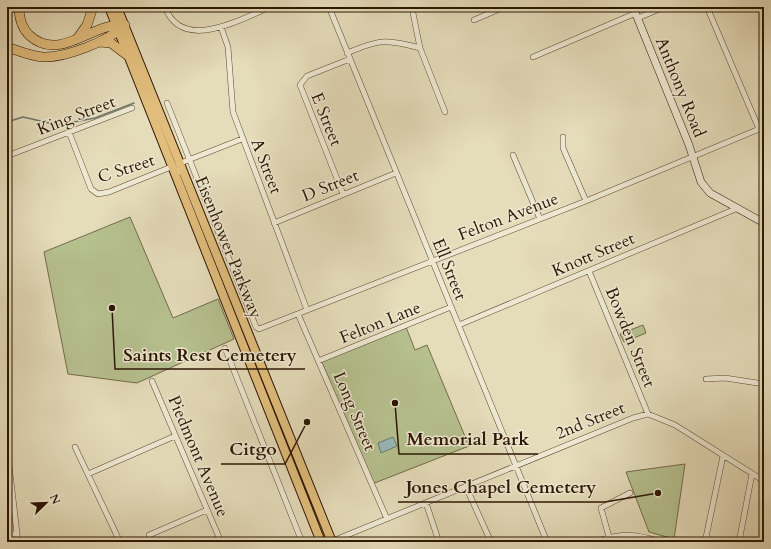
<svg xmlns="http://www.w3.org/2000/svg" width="771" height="549" font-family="Cardo,serif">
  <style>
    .green { fill: #b6c08f; stroke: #716b49 }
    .water { fill: #99b9b9; stroke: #6d7870 }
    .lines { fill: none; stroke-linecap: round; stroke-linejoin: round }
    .stream { stroke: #6d7870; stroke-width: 1.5 }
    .street-casing { stroke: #5a4831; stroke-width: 6 }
    .secondary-casing { stroke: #2c1603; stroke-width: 8 }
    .primary-casing { stroke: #2c1603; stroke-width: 10 }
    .highway-casing { stroke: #2c1603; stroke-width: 10 }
    .street { stroke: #eee8d2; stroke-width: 5 }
    .secondary { stroke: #eee8d2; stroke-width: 7 }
    .primary { stroke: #e2be7d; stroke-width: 8 }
    .highway { stroke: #e2be7d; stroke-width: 9 }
    .labels { text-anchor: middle; stroke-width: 3; stroke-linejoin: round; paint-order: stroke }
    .street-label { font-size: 17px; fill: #2c1603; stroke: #eee8d2 }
    .leader { fill: none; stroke: #2c1603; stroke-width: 1.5 }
    .callout-dot { fill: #2c1603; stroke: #eee8d2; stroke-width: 1.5 }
    .callout-label { font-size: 18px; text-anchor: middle; font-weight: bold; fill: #2c1603; stroke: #eee8d2; stroke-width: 3; stroke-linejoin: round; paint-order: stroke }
  </style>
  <rect width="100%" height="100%" fill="#e5dcba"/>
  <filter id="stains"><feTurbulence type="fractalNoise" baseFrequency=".005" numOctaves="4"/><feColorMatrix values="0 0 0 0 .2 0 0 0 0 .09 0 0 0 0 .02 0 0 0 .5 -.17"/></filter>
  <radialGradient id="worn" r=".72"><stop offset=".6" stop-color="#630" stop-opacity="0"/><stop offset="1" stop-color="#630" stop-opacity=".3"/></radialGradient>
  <path class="green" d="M130,217L173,318L218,299L234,339L137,383L68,374L44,252Z
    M643,325L646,333L624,342L620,334Z
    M406,327L415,350L427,345L469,446L372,484L321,360Z
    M685,464L674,539L649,532L626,472Z"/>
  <path class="water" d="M393,437L397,446L381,453L378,443Z"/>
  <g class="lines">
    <path class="stream" d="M7,122L23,117L58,125L95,118L134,103"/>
    <g class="street-casing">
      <path id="street" d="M165,7C182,53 241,19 270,7
        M329,7L547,542
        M707,7L759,129
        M413,13L420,48
        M638,18L664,7
        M474,20L504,7
        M221,27L228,47L233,112L307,310
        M347,53C380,39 386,39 420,48L445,112
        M533,57L636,13
        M167,103L256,327L259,329L586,201L764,127
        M69,132L91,189L98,194L109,192L171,167L183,173
        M563,137V148L586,201
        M513,155L540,219
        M7,156L132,108
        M178,164L242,139
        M343,194L300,85L307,76L350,59
        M274,223L396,173
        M589,271L648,414
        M298,314L387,519
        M459,325L738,208
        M225,348L302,542
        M318,361L451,307
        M706,379L725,378L764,384
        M152,381L221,542
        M7,447L18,542
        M75,447L120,542
        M88,474L175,436
        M466,487L491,542
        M426,503L439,542
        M7,535L17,534
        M149,535L207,510
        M609,537L601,508L630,493
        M330,542L633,418L648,414L675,425L764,481
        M595,542C621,532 636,534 662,542
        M705,542L723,456
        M739,542L752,474"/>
    </g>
    <g class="secondary-casing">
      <path id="secondary" d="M633,7L689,145L701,182L710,193L764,223"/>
    </g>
    <g class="primary-casing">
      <path id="primary" d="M109,7L321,542
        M117,7L332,542"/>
    </g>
    <g class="highway-casing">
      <path id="highway" d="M19,7C19,18 22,28 29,35C60,64 93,21 125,25
        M77,39L87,25L93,7
        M99,42L111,43L127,55
        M7,47C19,51 30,56 43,57C65,58 109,41 125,25"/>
    </g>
    <use href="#street" class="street"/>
    <use href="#secondary" class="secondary"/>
    <use href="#primary" class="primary"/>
    <use href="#highway" class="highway"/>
  </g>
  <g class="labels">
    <g class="street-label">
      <text transform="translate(681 87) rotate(68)" y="6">Anthony Road</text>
      <text transform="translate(76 115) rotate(-21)" y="6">King Street</text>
      <text transform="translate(327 119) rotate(68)" y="6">E Street</text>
      <text transform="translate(267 166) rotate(69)" y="6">A Street</text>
      <text transform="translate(126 168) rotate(-18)" y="6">C Street</text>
      <text transform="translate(330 185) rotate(-22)" y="6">D Street</text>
      <text transform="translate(508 216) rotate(-21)" y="6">Felton Avenue</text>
      <text transform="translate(229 247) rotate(68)" y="6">Eisenhower Parkway</text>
      <text transform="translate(593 254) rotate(-23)" y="6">Knott Street</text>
      <text transform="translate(450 269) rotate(68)" y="6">Ell Street</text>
      <text transform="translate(380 322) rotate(-22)" y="6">Felton Lane</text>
      <text transform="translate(631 337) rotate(68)" y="6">Bowden Street</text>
      <text transform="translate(355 411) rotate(67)" y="6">Long Street</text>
      <text transform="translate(590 420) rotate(-22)" y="6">2nd Street</text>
      <text transform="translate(199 456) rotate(67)" y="6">Piedmont Avenue</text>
    </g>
  </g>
  <path class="leader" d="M112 308L115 369H305M395 403L399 454H538M307 422L285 464H221M658 493L605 502H398"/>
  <g class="callout-dot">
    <circle cx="112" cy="308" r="4"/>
    <circle cx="395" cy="403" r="4"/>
    <circle cx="307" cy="422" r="4"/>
    <circle cx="658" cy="493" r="4"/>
  </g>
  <g class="callout-label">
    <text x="210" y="361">Saints Rest Cemetery</text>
    <text x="468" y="445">Memorial Park</text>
    <text x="253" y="455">Citgo</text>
    <text x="501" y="493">Jones Chapel Cemetery</text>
  </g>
  <rect width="771" height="549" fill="none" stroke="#e5dcba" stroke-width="24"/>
  <rect x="8" y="8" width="755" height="533" fill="none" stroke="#2c1603" stroke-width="2"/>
  <rect x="12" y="12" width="747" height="525" fill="none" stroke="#2c1603"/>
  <g transform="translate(46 503) rotate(67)" stroke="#eee8d2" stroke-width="3" paint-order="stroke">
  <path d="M0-3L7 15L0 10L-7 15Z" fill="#2c1603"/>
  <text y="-6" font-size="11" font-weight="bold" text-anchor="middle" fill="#2c1603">N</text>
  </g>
  <rect width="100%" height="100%" filter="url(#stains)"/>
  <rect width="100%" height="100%" fill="url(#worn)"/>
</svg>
